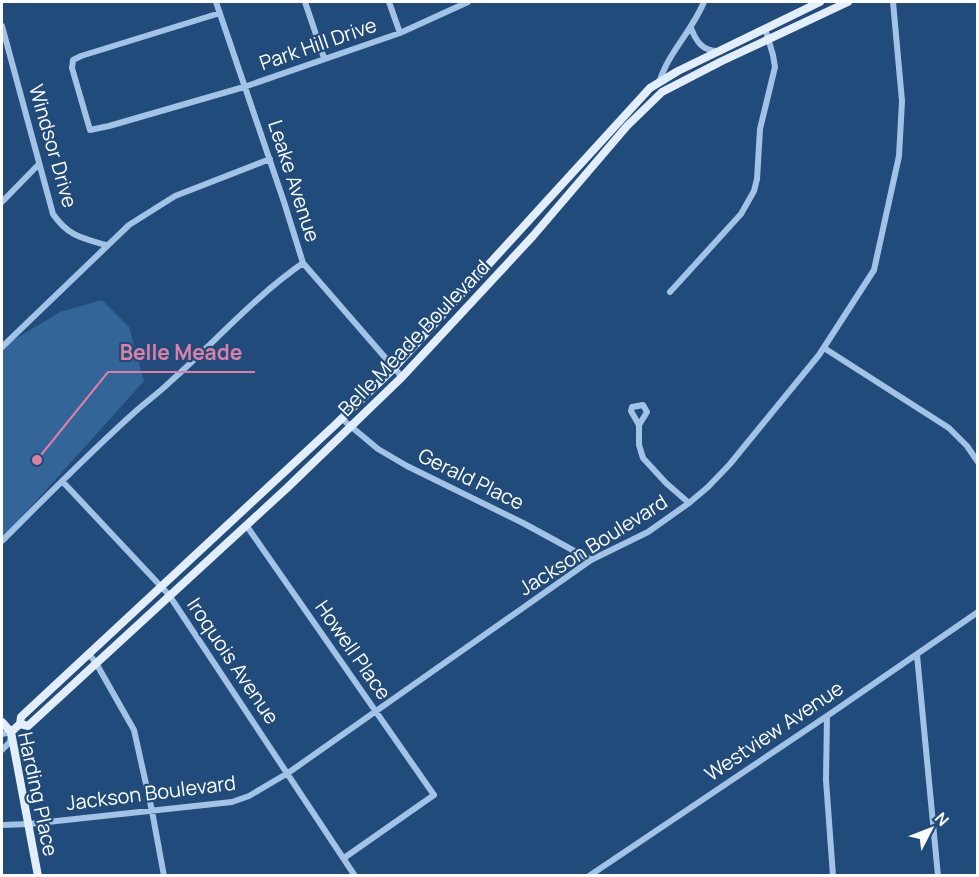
<svg xmlns="http://www.w3.org/2000/svg" width="979" height="877" font-family="Manrope,sans-serif">
  <style>
    .green { fill: #346598 }
    .lines { fill: none; stroke-linecap: round; stroke-linejoin: round }
    .minor { stroke: #a2c3e5; stroke-width: 6 }
    .major { stroke: #e3eefd; stroke-width: 8 }
    .labels { text-anchor: middle; stroke-width: 4.5; stroke-linejoin: round; paint-order: stroke }
    .street-label { font-size: 20px; fill: #fff; stroke: #214b7a }
    .leader { fill: none; stroke: #dd80a5; stroke-width: 2 }
    .callout-dot { fill: #dd80a5; stroke: #214b7a; stroke-width: 2 }
    .callout-label { font-size: 21px; text-anchor: middle; font-weight: bold; fill: #dd80a5; stroke: #214b7a; stroke-width: 4.5; stroke-linejoin: round; paint-order: stroke }
  </style>
  <rect width="100%" height="100%" fill="#214b7a"/>
  <path class="green" d="M102,300L129,327L144,381L2,539V347L60,312Z"/>
  <g class="lines">
    <path class="minor" d="M216,2L284,202L303,263L402,377
      M305,2L324,58
      M389,2L400,33
      M220,13L81,56L73,60L72,68L90,130L109,126L244,87L400,33L468,2
      M2,26L53,214C68,236 82,238 106,245
      M691,28C696,41 702,51 718,51
      M660,80C669,52 692,31 704,2
      M2,202L38,165
      M670,292L741,214L754,191L757,179L760,129L775,67L773,55L765,28
      M2,347L129,225L175,196L270,159
      M824,348L949,428L967,446L978,462
      M342,419L378,449L407,466L523,523L591,560
      M639,425L647,412L643,405L632,407L631,411L639,425V445L643,458L666,483L689,503
      M63,482L169,595L355,876
      M246,525L434,795L344,858
      M2,541C46,497 90,452 136,411C147,401 160,392 171,381C215,342 254,297 303,263
      M89,654L96,663L134,730L152,811L164,876
      M917,655L938,876
      M827,716L826,780L833,876
      M2,734L11,732L10,742L2,750
      M2,825L29,824L232,802L249,796L288,773L591,560L648,532L689,503L708,487L730,464L819,355L874,270L899,156L902,101L893,2
      M589,876L827,716L978,612"/>
    <path class="major" d="M2,722L11,732L38,876
      M20,724L28,726L287,488L402,377L533,236L627,126L662,92L722,61L848,2
      M11,732L20,724L21,717L51,689L335,425L394,368L650,88L678,71L820,2"/>
  </g>
  <g class="labels">
    <g class="street-label">
      <text transform="translate(318 44) rotate(-19)" y="7">Park Hill Drive</text>
      <text transform="translate(53 146) rotate(74)" y="7">Windsor Drive</text>
      <text transform="translate(294 181) rotate(72)" y="7">Leake Avenue</text>
      <text transform="translate(414 338) rotate(-46)" y="7">Belle Meade Boulevard</text>
      <text transform="translate(471 479) rotate(26)" y="7">Gerald Place</text>
      <text transform="translate(593 545) rotate(-32)" y="7">Jackson Boulevard</text>
      <text transform="translate(353 650) rotate(55)" y="7">Howell Place</text>
      <text transform="translate(233 661) rotate(56)" y="7">Iroquois Avenue</text>
      <text transform="translate(774 731) rotate(-34)" y="7">Westview Avenue</text>
      <text transform="translate(151 793) rotate(-7)" y="7">Jackson Boulevard</text>
      <text transform="translate(38 794) rotate(78)" y="7">Harding Place</text>
    </g>
  </g>
  <path class="leader" d="M37 460L108 372H255"/>
  <circle class="callout-dot" cx="37" cy="460" r="6"/>
  <g class="callout-label">
    <text x="181" y="360">Belle Meade</text>
  </g>
  <rect width="979" height="877" fill="none" stroke="#ffffff" stroke-width="6"/>
  <g transform="translate(931 829) rotate(48)" stroke="#214b7a" stroke-width="4.5" paint-order="stroke">
  <path d="M0-4.5L10 22L0 15L-10 22Z" fill="#ffffff"/>
  <text y="-9" font-size="16" font-weight="bold" text-anchor="middle" fill="#ffffff">N</text>
  </g>
</svg>
